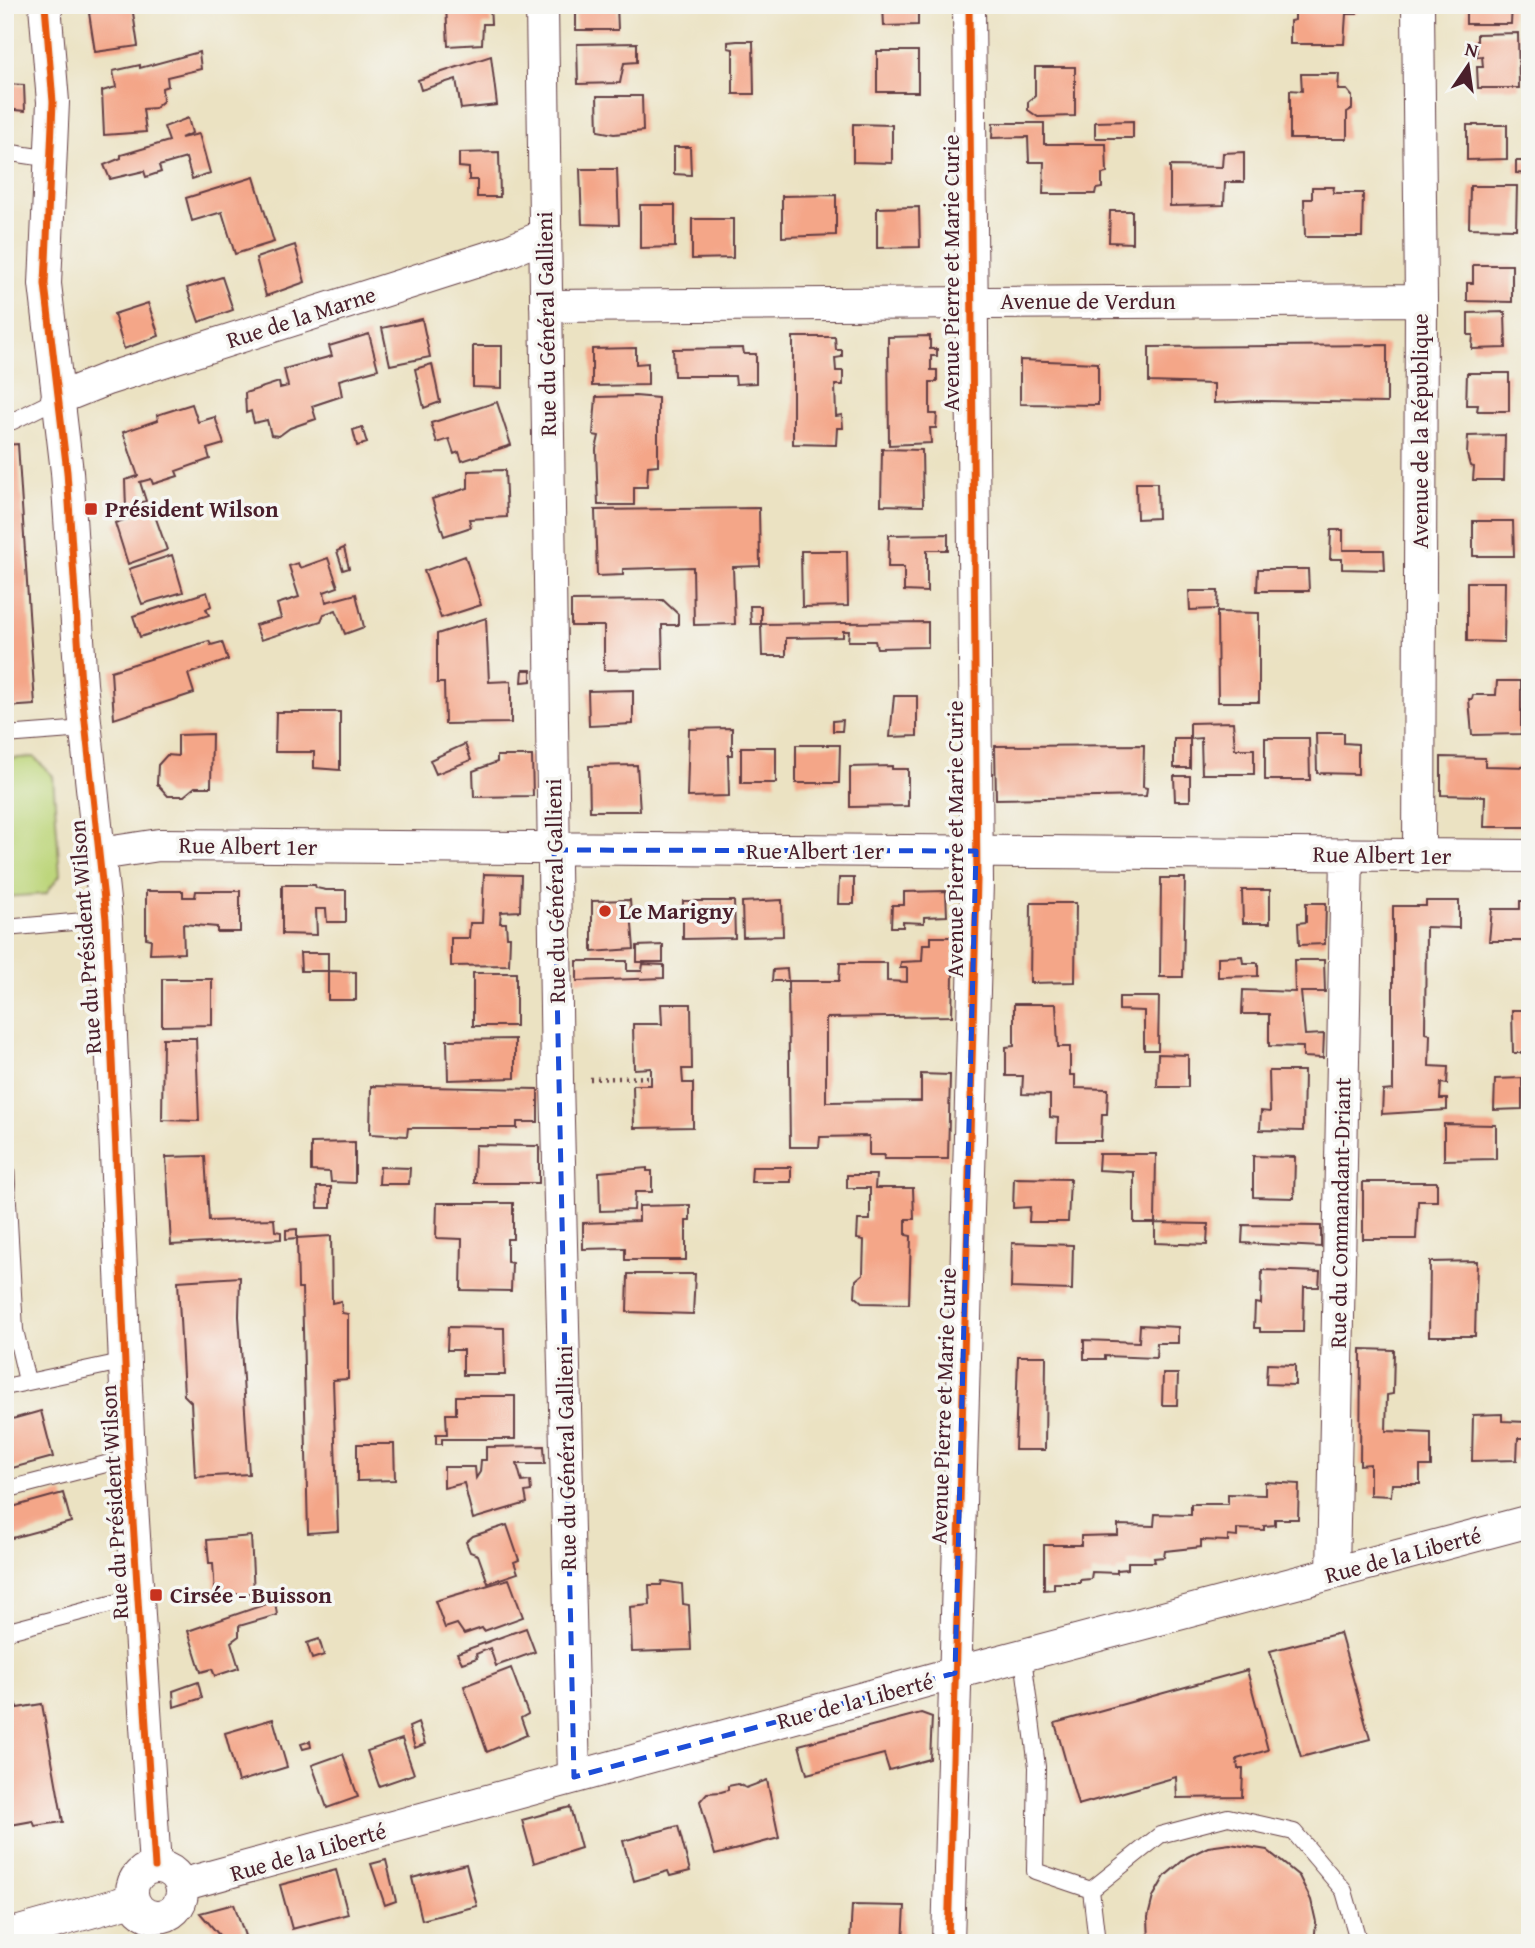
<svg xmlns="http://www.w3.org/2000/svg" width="1535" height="1948" font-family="'Gentium Book Plus',serif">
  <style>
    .green { fill: #bdd67c; stroke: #847a54; stroke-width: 2 }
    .building { fill: #f4a688 }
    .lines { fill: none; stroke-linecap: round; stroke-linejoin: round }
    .service-casing { stroke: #623c42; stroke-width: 18 }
    .minor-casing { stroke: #623c42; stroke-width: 34 }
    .path { stroke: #623c42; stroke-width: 4.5; stroke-dasharray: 2 5; stroke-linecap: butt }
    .service { stroke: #fff; stroke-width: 16 }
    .minor { stroke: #fff; stroke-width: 32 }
    .cycleway-casing { stroke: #f6f6f2; stroke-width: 11 }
    .cycleway { stroke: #e8590c; stroke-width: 7 }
    .marked { fill: none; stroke: #1d4ed8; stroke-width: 5; stroke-dasharray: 14 9; stroke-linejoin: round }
    .poi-dot { fill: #c8321e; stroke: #f6f6f2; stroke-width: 2.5 }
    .labels { text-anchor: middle; stroke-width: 7; stroke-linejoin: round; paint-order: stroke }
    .street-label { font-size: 23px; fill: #4a1f2b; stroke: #f6f6f2 }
    .poi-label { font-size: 23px; font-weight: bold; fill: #4a1f2b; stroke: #f6f6f2; text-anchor: start }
  </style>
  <rect width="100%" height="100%" fill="#f6f6f2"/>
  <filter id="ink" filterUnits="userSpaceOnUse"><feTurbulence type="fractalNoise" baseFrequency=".0143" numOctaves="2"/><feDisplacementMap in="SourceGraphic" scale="14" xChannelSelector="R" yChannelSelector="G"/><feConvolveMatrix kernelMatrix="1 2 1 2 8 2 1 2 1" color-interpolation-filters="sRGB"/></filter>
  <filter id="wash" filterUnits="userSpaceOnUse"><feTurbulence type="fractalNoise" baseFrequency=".00686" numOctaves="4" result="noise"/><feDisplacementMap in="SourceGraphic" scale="28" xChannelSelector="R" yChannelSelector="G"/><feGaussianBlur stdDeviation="1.57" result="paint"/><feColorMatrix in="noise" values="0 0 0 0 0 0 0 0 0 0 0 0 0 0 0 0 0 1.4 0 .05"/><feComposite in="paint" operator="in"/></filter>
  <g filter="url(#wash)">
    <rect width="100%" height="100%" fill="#ebe2c2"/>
    <path class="green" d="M34,757L53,776L60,875L46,894L5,897V759Z"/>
    <g id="blocks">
      <path class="building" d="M91,5L132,6L138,46L95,52L89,13L92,12Z
        M446,5H490L491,24H483L482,44L448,46Z
        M576,5H617L618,30H576Z
        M883,5H918V25L884,26Z
        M1295,5H1358L1357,14H1346L1344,44H1290V21L1295,20Z
        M1466,5H1512L1511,24H1466Z
        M1518,33L1519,88H1478L1477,67H1483L1482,56L1477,57V34Z
        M737,41H753L754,94H733V49L728,48V42Z
        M637,43V62L624,63L620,83L578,84L577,44Z
        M877,51H918V92H877Z
        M199,52L201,69L167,77L168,86L162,88L163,101L155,108L143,109L146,132L104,135L102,91L116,87L113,71L140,65V68Z
        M491,56L497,105L461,109L456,79L421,90L418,80Z
        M1035,67H1075V116L1038,117L1028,110V102L1035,96Z
        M1301,74H1339L1338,90H1347L1352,96V109L1347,112V139H1290V90L1302,91Z
        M5,84L24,85L25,111L5,109Z
        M597,96H642L643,131L614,134L598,131Z
        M188,118L192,133L181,138L199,134L210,173L192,179L186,158L159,166L161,172L146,177L144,171L110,179L104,165L121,158V155L169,141L164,127Z
        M1133,121V138H1095V122Z
        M993,123H1044V144H1106L1107,173L1102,174V188L1096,189L1095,194H1043L1044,162H1029L1028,137L992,138Z
        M853,124L892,125V163L853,162Z
        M1467,125H1507V159L1467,160Z
        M674,147H690L691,175L674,174Z
        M499,152L500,197H477V180H469V168L459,167V153Z
        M1244,152V182H1225L1224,205L1170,206V166L1222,167L1223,153Z
        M1516,161H1530V174L1516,173Z
        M580,169H617L619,225L582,224Z
        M254,177L274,242L235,254L222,212L192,221L186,198Z
        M1470,186H1517L1516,229L1469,228Z
        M1312,187H1334L1333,193H1363L1362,237H1305L1304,199H1312Z
        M836,195V235L782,237V196Z
        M640,205H675V247L640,248Z
        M919,207L920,247L877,248V208Z
        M1110,211H1132V243L1109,242Z
        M692,219H733V258L692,259Z
        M295,245L305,282L266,296L256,258Z
        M1473,265H1512V302L1467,301V283H1473Z
        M222,277L233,310L199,322L187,288Z
        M148,303L159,336L124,349L114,314Z
        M1505,312L1506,348L1472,349L1473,335H1468V313Z
        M422,319L430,357L390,365L382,328Z
        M369,334L378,369L339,380L342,396L312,406L316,419L290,428L279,436L271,435L267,420L254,423L251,411L246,413L245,393L279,382L280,388L288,386L284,369L332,356L329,346Z
        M930,336V349H937V356H931V370H937V382H930V414H937L936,428H930L931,443L889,445L888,337Z
        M793,337H835L836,350H842V357L835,358L836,371H843V385H835L836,416L842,415L843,428H837L836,445L793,444Z
        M1387,345V403L1256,401L1214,403V384L1149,382V347Z
        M473,346H502V388L473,387Z
        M636,348V364L648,363V385L592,386V349Z
        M743,348L744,354H756V383L736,384L735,376H674L673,349Z
        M1020,360L1098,363V405L1020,404Z
        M432,364L440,402L424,408L415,369Z
        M1467,373H1509V411H1477L1478,405H1466Z
        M635,396L658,398V465L648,466L647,487H634V505H598L596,449L599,436L593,435L596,397Z
        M497,402L511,445L462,461L459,452L454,454L449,439L437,443L431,423Z
        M192,404L198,422L215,417L224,444L207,449L210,459L176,471L178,476L153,484L151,479L140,482L146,501L126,508L125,480L138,476L123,432L158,420L157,415Z
        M362,427L367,443L357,446L353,430Z
        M1505,435L1504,480H1473L1474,467L1470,466L1467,455L1468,436Z
        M18,444L35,705L5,707V445Z
        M882,449L922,450L923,506L881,505Z
        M505,470L507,517L469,519L471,527L444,536L432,499L468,488V471Z
        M1136,483H1157L1158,518L1137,519Z
        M759,508L760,566L733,567L735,624L694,625L693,567L623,569V575L597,576L595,510Z
        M153,510L167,550L128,564L115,523Z
        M1473,521H1513L1514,556H1473Z
        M1331,530H1343V550H1384L1385,570L1342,569V559H1330Z
        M948,534V550H927V592L904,591V567H888L889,535Z
        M344,548L349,568L343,570L337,551Z
        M801,551H847L848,606L802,607Z
        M172,555L183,592L142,604L129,569Z
        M465,556L481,605L441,618L424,571Z
        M328,558L338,587L324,592L326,602L356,594L364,627L345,634L336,610L324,614L321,621L261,640L255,625L281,618L277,604L299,597L289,566L298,563L300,568Z
        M1258,569H1308L1309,591H1257Z
        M1467,582H1505L1504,642L1467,641Z
        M1189,591H1218L1217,609L1190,610Z
        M207,592L211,606L206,609L209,615L140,637L133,616Z
        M663,600L678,614V625H662L663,669L604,670V626H571V601Z
        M750,606H761V624H751Z
        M1217,612L1259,613V702H1218Z
        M486,618L489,682L511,681V723L445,724L444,683H437V634Z
        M928,622V647L877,648L875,641H848L849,631H843V637L786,638V656H762L761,624Z
        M209,641L211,645L222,642L228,660L188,674L194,693L114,719L111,671Z
        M523,670H531V681L522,682Z
        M1497,681H1521V734L1472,735L1469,699H1472L1473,695H1496Z
        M633,690V724L589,726L588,691Z
        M894,696H917V736L890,737Z
        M276,712H340V770L314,768V752H275Z
        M843,720L842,731H833V721Z
        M1233,722L1235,749H1254V774H1202L1201,738L1190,739V768H1174V739H1190V723Z
        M732,728V755H728L729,796L687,797L689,729Z
        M1316,733H1344V743L1358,744V774L1317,773Z
        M212,734L211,787H195L184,796H168L157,784L158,765L167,755L178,756V735Z
        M1265,738H1309L1310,780H1265Z
        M465,744L471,760L436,774L430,760Z
        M796,745H840L839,783H796Z
        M1144,745L1143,787L1147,788L1146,796L996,799L995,746Z
        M741,747H776V783H741Z
        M497,756H532L533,796L474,797L473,771L497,762Z
        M1441,757L1485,758V766L1530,767V827H1484L1485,796L1441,795Z
        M637,765L640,811H590L589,766Z
        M892,766V769H908V806L850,807V767Z
        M1174,776H1190V801H1175Z
        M484,874L521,875L520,911L501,912L500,923H506L507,937H510L509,965L451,966V938H469L470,923H482Z
        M839,878H854V904H838Z
        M1161,878H1185L1183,977H1160Z
        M282,885H315L316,888L326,890H346V922H327L326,909H316L317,935L282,934Z
        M1242,890H1270V923H1243Z
        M146,891H183V897H195L196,891H240V932H217V927L183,924L184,953L150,954L151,939L146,938Z
        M946,891L947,916L924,917V923L903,922V927H891L892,905H904V892Z
        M630,900L634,949L592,952V901Z
        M782,900L783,936L743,937L742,902Z
        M683,901H734L735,938L683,939Z
        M1426,901H1459V928L1426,927L1425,1033L1430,1034L1429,1066L1448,1067L1447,1084L1441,1083L1440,1099H1447V1110L1382,1114L1383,1091L1393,1090V906H1426Z
        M1520,901H1530V941H1489L1492,909H1520Z
        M1031,903H1076L1075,982L1030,983Z
        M1306,903H1326L1325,944L1299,945L1298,923L1306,922Z
        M931,937H954L952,1016L826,1018V1102L921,1101V1074L950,1075L948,1159H884L885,1155H869V1136L820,1137L819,1147H790L788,981H839L840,963H887V981L907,982V968H900L901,962L922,961L923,944H931Z
        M663,945V962H637V946Z
        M300,953H328V971H301Z
        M1242,956L1243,963H1258V976L1218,977V957Z
        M1294,960H1324L1325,992H1301L1305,1035L1324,1034L1323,1058L1303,1057V1047L1269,1046V1014H1242L1243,990L1295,992Z
        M577,961H627V971H642L643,964L664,965V978L577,981Z
        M787,969L788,981H772L773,970Z
        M328,971L356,972V1000H328Z
        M473,973H516V1026H473Z
        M162,979H212V1025L162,1026Z
        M1119,997H1159L1158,1050H1144V1011L1119,1010Z
        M661,1004H691L692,1069H682L683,1083H693V1127L634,1128L633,1085H651V1068L634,1069L633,1024H662Z
        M1014,1004H1056L1058,1047H1070V1075H1075V1088L1108,1089L1107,1114H1102L1101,1141H1057L1058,1118L1050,1117V1095L1022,1094L1023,1076H1006V1047L1014,1046Z
        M1512,1010H1530V1053H1513Z
        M163,1038H196L199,1121L162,1120Z
        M515,1039V1078L448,1080L447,1040Z
        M1158,1054L1188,1055V1087H1157Z
        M1269,1071H1304L1303,1131L1260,1130L1261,1111L1270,1112Z
        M1522,1078V1109L1494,1110L1495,1079Z
        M371,1086L538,1089V1122H517V1128H408L407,1136L370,1134Z
        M1444,1124L1496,1125V1159L1444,1160Z
        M355,1142V1183L331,1182L330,1172L311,1171V1143Z
        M475,1145L539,1146V1183H474Z
        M1099,1154H1156L1155,1223H1134V1172L1098,1170Z
        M205,1156L209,1221L274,1219L275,1231L281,1232V1239L171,1245L166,1157Z
        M1253,1156L1295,1157L1294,1198L1253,1197Z
        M380,1167L410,1168L409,1184H379Z
        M752,1167H791V1182H751Z
        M647,1168V1171H652V1192H635L634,1210L600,1211L599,1172Z
        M847,1175H876L875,1188H913L914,1219H906V1235L911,1236L909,1304L863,1303L855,1296L856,1280L863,1274L864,1240L857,1239L858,1220H870V1188H847Z
        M1014,1178L1070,1179L1068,1222H1029L1030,1207L1013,1208Z
        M1363,1182H1437V1201H1418L1416,1239H1363Z
        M317,1187H331V1208H318Z
        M437,1203H513V1239H507V1262L512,1263L511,1291L461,1290L462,1239L436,1238Z
        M690,1205V1221H686V1260H625V1248L583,1249V1223L639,1221V1206Z
        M1155,1223L1208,1224L1207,1245L1155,1243Z
        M1243,1225L1321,1226V1247L1242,1243Z
        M297,1229V1238L286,1239V1230Z
        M331,1236L332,1303L341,1301L342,1313L348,1314V1379L333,1380L338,1531L308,1533L302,1288H298L297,1238Z
        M1012,1243L1073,1245L1072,1290L1011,1288Z
        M1477,1261L1475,1336H1429L1430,1262Z
        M1262,1270L1320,1272L1319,1287H1304L1303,1332H1260V1328H1254L1255,1303L1261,1304Z
        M628,1274H695L693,1314L627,1312Z
        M240,1277L239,1316L249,1474L195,1477L191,1402L184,1395L178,1281Z
        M1140,1325L1178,1327V1343H1157L1156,1358L1105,1356V1359H1084V1340L1139,1342Z
        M448,1327L504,1328L505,1375H463V1350H447Z
        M1361,1349L1394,1350L1393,1394L1387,1395L1386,1431L1431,1433V1466H1420V1484H1392L1391,1496L1370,1495V1464L1360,1465Z
        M1018,1356H1046L1045,1450H1015Z
        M1267,1364L1295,1365V1385L1266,1384Z
        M1163,1374H1178L1177,1405H1162Z
        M456,1396H515V1439H442V1444H436V1434H447L446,1414H456Z
        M41,1411L53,1457L5,1470V1421Z
        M1502,1414V1421L1527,1422V1438H1518L1517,1460L1472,1461L1473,1415Z
        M357,1444H394L395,1480L357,1481Z
        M544,1446L545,1464H517L522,1482L530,1481L531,1491L525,1492L527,1503L473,1519L464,1483L444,1488V1467H475L476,1478L480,1472L481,1460H486V1447Z
        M1265,1482L1299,1484L1298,1519H1275V1525L1264,1526V1530L1237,1529V1537L1228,1536V1541L1201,1540V1547L1165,1551L1164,1557L1154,1558L1155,1562H1128V1569L1117,1570V1573L1092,1572L1091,1579L1080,1580V1583H1054V1589L1044,1590V1545H1081V1536L1118,1535V1525L1154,1526L1155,1514L1191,1515V1504H1228V1494L1265,1495Z
        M63,1493L71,1522L5,1540V1509Z
        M507,1525L519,1560L514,1562L518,1573L488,1583L478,1555L470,1552L466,1542L473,1536Z
        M251,1536L254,1593L215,1596L213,1563H209L207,1540Z
        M509,1579L523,1617L484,1631L482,1628L464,1634L457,1624L445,1628L435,1601Z
        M662,1581L682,1584L683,1604L689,1605L691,1650L632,1652L630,1607L650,1605L649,1585H661Z
        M275,1601L277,1615L239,1626V1636L231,1642L239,1668L215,1676L212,1669L201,1672L188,1631Z
        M526,1628L535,1652L496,1666L490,1648L476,1654L477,1658L462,1663L457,1653Z
        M1340,1633L1370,1739L1301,1757L1270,1651Z
        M319,1639L324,1655L312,1659L307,1643Z
        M511,1668L528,1714L521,1718L527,1735L487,1752L464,1686Z
        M1247,1670L1268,1750L1237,1759L1238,1769H1243L1242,1797L1177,1798L1176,1777L1078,1805L1055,1723Z
        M198,1682L202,1698L174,1707L173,1691Z
        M16,1702L17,1708L42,1704L63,1822L35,1826L33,1821L5,1826V1704Z
        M921,1713L932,1717L930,1759L889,1770L884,1754L807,1774L799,1745Z
        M273,1719L287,1767L238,1782L225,1733Z
        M418,1723L425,1744L415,1748L409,1727Z
        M402,1739L414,1774L379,1786L367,1751Z
        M310,1741L311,1747L303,1749L301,1744Z
        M343,1754L358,1797L327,1808L312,1765Z
        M767,1780L779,1838L715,1855L700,1801L707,1793L721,1792L728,1790V1786L738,1784L746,1788Z
        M570,1807L581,1848L534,1863L522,1820Z
        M678,1826L690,1871L670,1876L668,1871L634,1881L623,1841Z
        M1230,1844L1267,1850L1299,1876L1311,1900L1316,1922L1314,1943H1149L1148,1917L1153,1897L1165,1876L1187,1857L1208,1847Z
        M386,1860L396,1901L385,1905L371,1864Z
        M466,1864L477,1906L422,1920L412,1878Z
        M336,1870L348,1914L292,1929L280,1885Z
        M234,1904L245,1936L226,1943L200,1913Z
        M852,1905L905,1906L903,1943H850Z"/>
    </g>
  </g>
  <g filter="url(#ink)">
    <use href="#blocks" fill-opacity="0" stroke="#623c42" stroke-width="2"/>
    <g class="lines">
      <g class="service-casing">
        <path id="service" d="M5,152L52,159
          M5,421H13L57,399
          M5,735L85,729
          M5,928L106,919
          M5,1148L15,1330L27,1381
          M5,1387L126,1361
          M5,1490L129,1458
          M5,1632L137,1597
          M1023,1657L1037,1767L1035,1871L1091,1890L1160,1835L1228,1817L1294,1832L1344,1891L1359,1943
          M1091,1890L1097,1943"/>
      </g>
      <g class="minor-casing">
        <path id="minor" d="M45,5L53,102L45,284L67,472L81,684L106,919L129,1458L155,1867
          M542,5L557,1080L574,1777
          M1418,5L1421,300L1419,856
          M546,306L1421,300
          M57,399L107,379L509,251L546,235
          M100,854L159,845L1530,856
          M1333,1573L1347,854
          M132 1892a25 25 0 1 1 50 0a25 25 0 1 1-50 0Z
          M181,1885L955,1673L1530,1521
          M5,1936L133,1900
          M948,1943L977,881L969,5"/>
      </g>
      <path class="path" d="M590,1079L651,1077"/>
      <use href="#service" class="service"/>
      <use href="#minor" class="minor"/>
      <g class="cycleway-casing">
        <path id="cycleway" d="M45,5L53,102L45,284L67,472L81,684L106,919L129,1458L155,1867
          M948,1943L977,881L969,5"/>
      </g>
      <use href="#cycleway" class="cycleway"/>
    </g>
  </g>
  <path class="marked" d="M554,850L976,851L955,1673L574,1777Z"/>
  <g class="poi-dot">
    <rect x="84" y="502" width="14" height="14" rx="3.5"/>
    <circle cx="605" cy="911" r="7"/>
    <rect x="149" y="1588" width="14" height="14" rx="3.5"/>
  </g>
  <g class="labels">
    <g class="street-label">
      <text transform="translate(951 273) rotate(-90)" y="8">Avenue Pierre et Marie Curie</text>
      <text x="1088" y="309">Avenue de Verdun</text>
      <text transform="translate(301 317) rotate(-18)" y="8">Rue de la Marne</text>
      <text transform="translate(546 324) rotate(-91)" y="8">Rue du Général Gallieni</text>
      <text transform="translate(1420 431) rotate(-90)" y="8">Avenue de la République</text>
      <text transform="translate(955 839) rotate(-90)" y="8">Avenue Pierre et Marie Curie</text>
      <text transform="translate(248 846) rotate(1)" y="8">Rue Albert 1er</text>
      <text x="815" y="859">Rue Albert 1er</text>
      <text transform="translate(1382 855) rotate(1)" y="8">Rue Albert 1er</text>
      <text transform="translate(555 891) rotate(-91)" y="8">Rue du Général Gallieni</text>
      <text transform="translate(85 937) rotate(-94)" y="8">Rue du Président Wilson</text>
      <text transform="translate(1340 1213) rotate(-89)" y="8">Rue du Commandant-Driant</text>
      <text transform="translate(943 1406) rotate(-88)" y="8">Avenue Pierre et Marie Curie</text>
      <text transform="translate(566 1458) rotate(-91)" y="8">Rue du Général Gallieni</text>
      <text transform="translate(114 1502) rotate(-93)" y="8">Rue du Président Wilson</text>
      <text transform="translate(1403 1555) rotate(-15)" y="8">Rue de la Liberté</text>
      <text transform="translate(855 1701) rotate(-15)" y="8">Rue de la Liberté</text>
      <text transform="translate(308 1852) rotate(-16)" y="8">Rue de la Liberté</text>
    </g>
    <g class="poi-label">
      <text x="105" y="517">Président Wilson</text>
      <text x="619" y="919">Le Marigny</text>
      <text x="170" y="1603">Cirsée - Buisson</text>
    </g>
  </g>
  <rect width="1535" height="1948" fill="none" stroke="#f6f6f2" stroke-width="28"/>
  <g transform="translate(1468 66) rotate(13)" stroke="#f6f6f2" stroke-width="5" paint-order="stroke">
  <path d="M0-5L12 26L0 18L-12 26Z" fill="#4a1f2b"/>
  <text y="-10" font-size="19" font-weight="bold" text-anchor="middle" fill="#4a1f2b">N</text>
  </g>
</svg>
